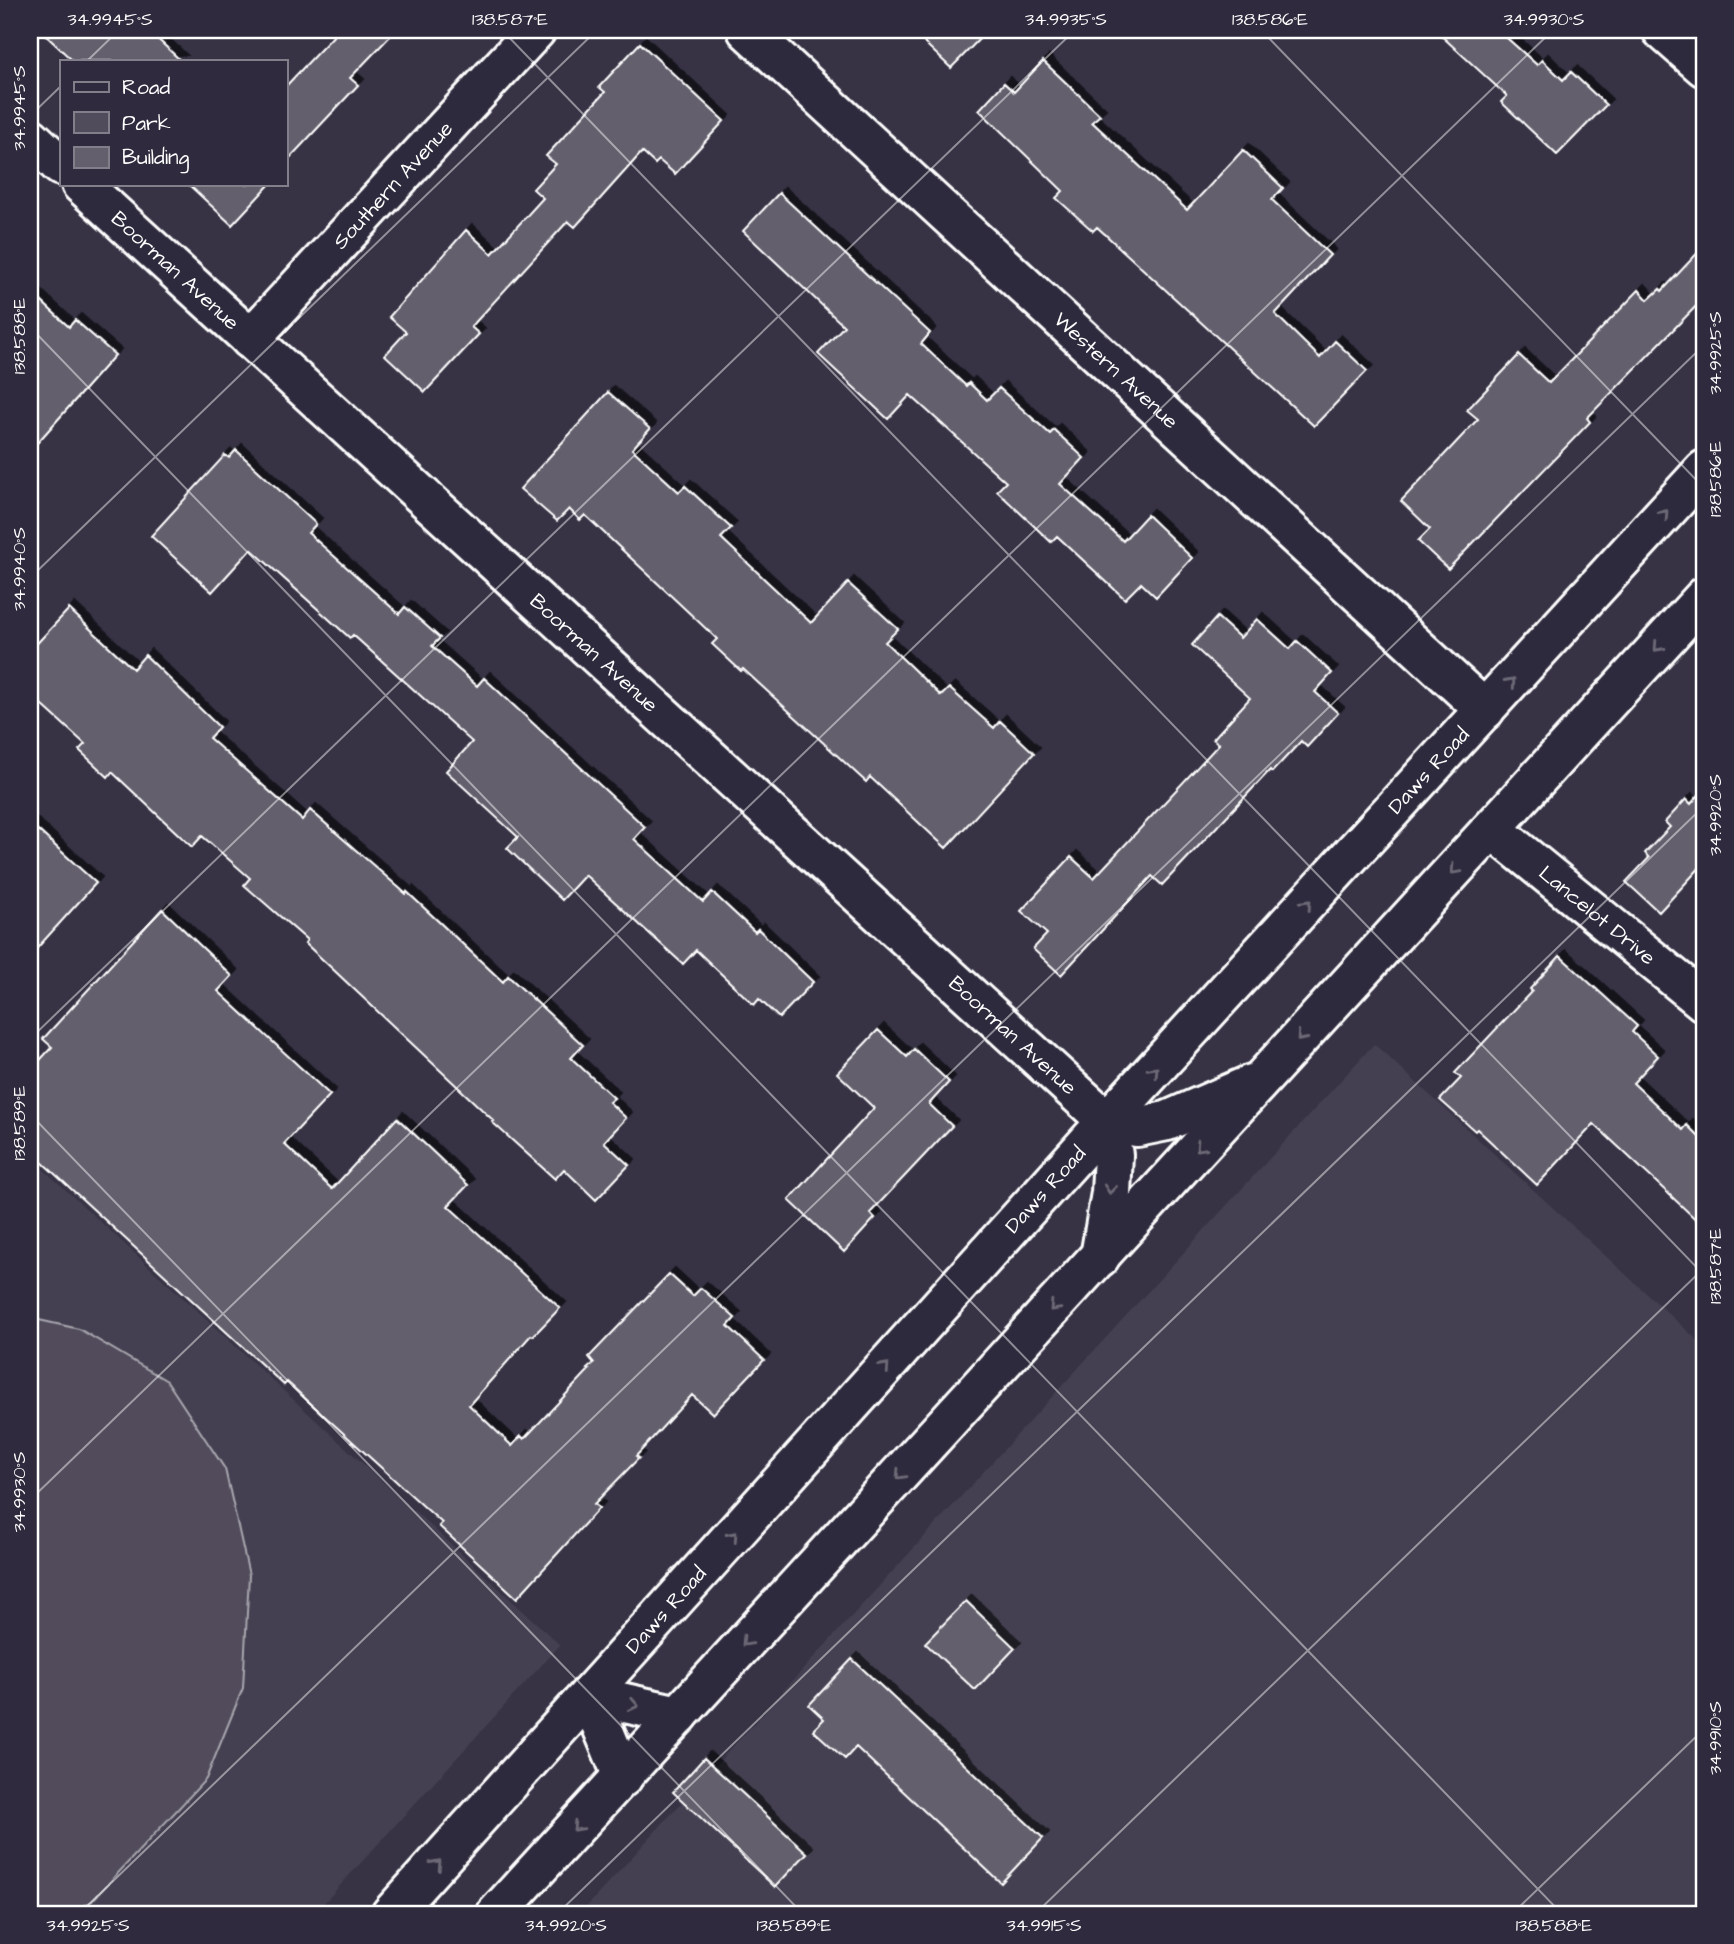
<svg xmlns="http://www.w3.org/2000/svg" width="1734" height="1944" font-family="'Architects Daughter',sans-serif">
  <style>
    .built { fill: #444051 }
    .green { fill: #514c5c; stroke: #a8a6ae; stroke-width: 2 }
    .building { fill: #635f6d; stroke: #fff; stroke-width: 2; filter: url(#shadow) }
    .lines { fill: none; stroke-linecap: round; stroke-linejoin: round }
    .minor-casing { stroke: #fff; stroke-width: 44 }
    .major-casing { stroke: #fff; stroke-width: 44 }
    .minor { stroke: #2f2a3d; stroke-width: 38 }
    .major { stroke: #2f2a3d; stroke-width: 38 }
    .oneway { stroke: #6d6a77 }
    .ticks { fill: none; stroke: #fff; stroke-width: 2; stroke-opacity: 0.45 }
    .labels { text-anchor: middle; stroke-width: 5; stroke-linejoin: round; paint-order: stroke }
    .street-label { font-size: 21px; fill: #fff; stroke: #2f2a3d }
    .neatline { fill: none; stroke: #fff; stroke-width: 2.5 }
    .ticks-label { font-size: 18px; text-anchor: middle; fill: #fff }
  </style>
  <defs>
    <filter id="shadow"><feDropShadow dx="6" dy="-6" stdDeviation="0" flood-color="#0009"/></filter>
  </defs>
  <rect width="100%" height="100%" fill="#373345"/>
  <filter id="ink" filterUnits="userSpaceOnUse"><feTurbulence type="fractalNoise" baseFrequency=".0143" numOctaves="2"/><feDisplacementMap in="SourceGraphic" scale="14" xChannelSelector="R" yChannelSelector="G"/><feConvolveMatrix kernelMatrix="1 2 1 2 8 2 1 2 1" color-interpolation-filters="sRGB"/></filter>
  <g filter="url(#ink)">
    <path class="built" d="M1374,1044L1704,1346V1914H580Z
      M30,1157L560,1645L314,1914H30Z"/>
    <path class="green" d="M30,1318L79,1329L167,1381L225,1469L249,1575L243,1688L206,1779L92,1901L69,1914H30Z"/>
    <path class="building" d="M40,30H148L181,61H73Z
      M339,30H396L350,78L358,85L285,163V87Z
      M911,30H988L951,68Z
      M1435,30H1498L1537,65L1542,60L1563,80L1571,72L1606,105L1557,155L1501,102L1507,96Z
      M640,43L724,121L675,174L659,160L655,164L642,152L575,227L568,221L471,327L479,334L425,392L385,355L406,332L389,317L466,230L492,254L543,198L533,189L556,164L546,156L605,92L599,87Z
      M1043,61L1100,115L1092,122L1187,210L1243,150L1283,188L1272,200L1330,255L1275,314L1320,358L1335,341L1367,371L1314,426L1097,227L1093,231L1056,198L1063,191L979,110L1004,83L1014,92Z
      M188,184H270L232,225Z
      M779,193L930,333L921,344L966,386L969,383L987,400L999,388L1050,434L1054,430L1084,458L1060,484L1123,541L1147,515L1192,558L1156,597L1141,583L1125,599L1057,536L1051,542L997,491L1006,482L910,395L888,419L818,354L844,326L743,231Z
      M1704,246V298L1587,418L1590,422L1448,569L1418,541L1430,529L1401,501L1478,419L1467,410L1519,355L1549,383L1639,290L1648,300L1660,289L1662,291Z
      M30,291L69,327L75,320L115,355L30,451Z
      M608,392L650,429L632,449L679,492L685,486L731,528L721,538L811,623L848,583L898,629L885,642L941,696L949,688L994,728L1000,721L1034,753L946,848L870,777L866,782L743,669L741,671L712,644L717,639L585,515L580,520L569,509L557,521L520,489Z
      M236,450L316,524L308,533L399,614L405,607L440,638L432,646L477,686L484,678L645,827L634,839L703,902L712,892L755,932L758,929L813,982L779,1018L759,999L754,1005L696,950L683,964L585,875L562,900L507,848L518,837L446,771L472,742L353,635L350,638L251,549L212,592L151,536L225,455L229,458Z
      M69,609L133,669L145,655L219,727L209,738L302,820L310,810L406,894L407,892L503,982L508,976L583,1045L571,1058L614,1098L609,1102L626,1118L604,1142L629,1165L596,1200L564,1169L555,1179L492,1122L494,1121L305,943L307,940L244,885L250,878L202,836L192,847L112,772L108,777L79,750L85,744L30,694V651Z
      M1217,617L1240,638L1257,619L1290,649L1297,641L1332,673L1315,692L1338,713L1307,747L1301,741L1272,772L1270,770L1162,885L1152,876L1061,975L1033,949L1047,934L1021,911L1071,857L1094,878L1219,744L1213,739L1250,698L1192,645Z
      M1704,789V863L1659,912L1626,882L1649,858L1645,853L1670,827L1665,822L1686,799L1691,804Z
      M30,823L96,883L30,956Z
      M162,909L232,976L218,991L330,1095L284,1144L332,1189L397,1118L468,1185L448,1206L560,1308L533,1336L531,1335L469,1405L512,1446L521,1436L524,1439L589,1370L587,1369L594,1363L589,1357L669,1274L693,1296L701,1288L735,1318L728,1326L764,1360L713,1414L692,1395L636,1456L639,1458L594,1504L599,1508L517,1598L439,1526L442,1523L287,1382L284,1385L30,1151V1071L52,1047L43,1039Z
      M1560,956L1637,1026L1632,1032L1658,1056L1633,1083L1683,1130L1687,1125L1704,1142V1227L1594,1124L1537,1185L1477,1129L1475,1131L1440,1100L1461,1078L1455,1073L1532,991L1530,989Z
      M878,1030L907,1057L914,1049L949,1082L929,1104L952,1126L870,1213L875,1218L844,1252L789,1200L874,1108L837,1073Z
      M966,1601L1015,1648L975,1690L925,1643Z
      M852,1659L1043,1838L1001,1883L856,1747L845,1759L813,1730L824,1719L809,1705Z
      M704,1758L807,1853L775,1887L673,1792Z"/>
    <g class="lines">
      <g class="minor-casing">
        <g id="minor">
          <path id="s1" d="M747,30L1485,710"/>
          <path d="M1662,30L1704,67"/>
          <path d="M30,137L61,166"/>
          <path id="s2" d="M81,184L1107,1121"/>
          <path id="s3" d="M250,339L536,30"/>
          <path id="s4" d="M1492,829L1704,1002"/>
        </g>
      </g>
      <g class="major-casing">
        <g id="major">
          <path d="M1107,1121L1137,1127L1167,1121L1252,1084"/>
          <path d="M1100,1257L1111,1193L1113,1155L1107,1121"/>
          <path d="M589,1695L679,1715"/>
          <path d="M589,1695L623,1777"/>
          <path id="s5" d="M391,1914L1107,1121L1704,470"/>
          <path d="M496,1914L1704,597"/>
        </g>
      </g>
      <use href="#minor" class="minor"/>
      <use href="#major" class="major"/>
    </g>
    <defs><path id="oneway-chevron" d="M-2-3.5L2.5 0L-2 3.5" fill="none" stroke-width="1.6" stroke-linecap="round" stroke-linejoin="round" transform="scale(1.75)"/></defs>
    <g class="oneway">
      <use href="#oneway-chevron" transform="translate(1664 514) rotate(-48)"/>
      <use href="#oneway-chevron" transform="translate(1658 647) rotate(132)"/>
      <use href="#oneway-chevron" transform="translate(1511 682) rotate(-48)"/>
      <use href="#oneway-chevron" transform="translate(1455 870) rotate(133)"/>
      <use href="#oneway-chevron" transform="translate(1307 904) rotate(-47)"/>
      <use href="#oneway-chevron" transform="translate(1301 1037) rotate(132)"/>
      <use href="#oneway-chevron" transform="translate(1154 1071) rotate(-47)"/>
      <use href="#oneway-chevron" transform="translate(1200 1147) rotate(133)"/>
      <use href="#oneway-chevron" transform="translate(1110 1189) rotate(96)"/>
      <use href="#oneway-chevron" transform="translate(1054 1307) rotate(133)"/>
      <use href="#oneway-chevron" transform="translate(885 1367) rotate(-48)"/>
      <use href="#oneway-chevron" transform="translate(900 1475) rotate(133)"/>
      <use href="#oneway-chevron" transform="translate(733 1536) rotate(-48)"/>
      <use href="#oneway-chevron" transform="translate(746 1642) rotate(133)"/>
      <use href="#oneway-chevron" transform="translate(634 1705) rotate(12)"/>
      <use href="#oneway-chevron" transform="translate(577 1827) rotate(133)"/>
      <use href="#oneway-chevron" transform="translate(437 1864) rotate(-48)"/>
    </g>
  </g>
  <path class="ticks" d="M502,30L1704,1275M1261,30L1704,488M87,61L119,30M30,116L61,86M30,327L1562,1914M30,578L597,30M30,1039L1075,30M30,1114L803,1914M30,1500L1553,30M30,1900L43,1914M79,1914L1704,345M557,1914L1704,806M1035,1914L1704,1268M1512,1914L1704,1729"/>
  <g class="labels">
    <g class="street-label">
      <text dy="7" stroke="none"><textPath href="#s3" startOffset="210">Southern Avenue</textPath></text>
      <text dy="7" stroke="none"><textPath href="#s2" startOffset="128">Boorman Avenue</textPath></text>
      <text dy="7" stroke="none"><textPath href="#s1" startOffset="502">Western Avenue</textPath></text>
      <text dy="7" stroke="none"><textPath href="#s2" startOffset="695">Boorman Avenue</textPath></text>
      <text dy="7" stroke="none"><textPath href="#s5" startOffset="1544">Daws Road</textPath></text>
      <text dy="7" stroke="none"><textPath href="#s4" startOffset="136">Lancelot Drive</textPath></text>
      <text dy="7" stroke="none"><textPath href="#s2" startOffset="1262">Boorman Avenue</textPath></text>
      <text dy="7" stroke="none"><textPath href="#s5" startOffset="976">Daws Road</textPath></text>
      <text dy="7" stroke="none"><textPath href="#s5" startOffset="410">Daws Road</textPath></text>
    </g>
  </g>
  <rect width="1734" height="1944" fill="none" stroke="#2f2a3d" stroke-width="77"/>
  <rect x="60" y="60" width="228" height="126" fill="#2f2a3d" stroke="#827f8b" stroke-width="2"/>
  <rect x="74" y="82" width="35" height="10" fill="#2f2a3d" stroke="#827f8b" stroke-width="2"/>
  <text x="122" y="94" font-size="21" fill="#ffffff">Road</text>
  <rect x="74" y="112" width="35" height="21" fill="#514c5c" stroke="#827f8b" stroke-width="2"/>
  <text x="122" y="130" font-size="21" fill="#ffffff">Park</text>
  <rect x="74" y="147" width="35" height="21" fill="#635f6d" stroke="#827f8b" stroke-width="2"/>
  <text x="122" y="164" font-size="21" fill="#ffffff">Building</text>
  <rect x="38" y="38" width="1658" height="1868" class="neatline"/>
  <g class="ticks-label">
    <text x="110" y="25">34.9945°S</text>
    <text x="510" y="25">138.587°E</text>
    <text x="1066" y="25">34.9935°S</text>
    <text x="1270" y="25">138.586°E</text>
    <text x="1544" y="25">34.9930°S</text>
    <text transform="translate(19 108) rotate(-90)" y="6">34.9945°S</text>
    <text transform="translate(19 336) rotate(-90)" y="6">138.588°E</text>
    <text transform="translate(1715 353) rotate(-90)" y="6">34.9925°S</text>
    <text transform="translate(1715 479) rotate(-90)" y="6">138.586°E</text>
    <text transform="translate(19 569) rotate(-90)" y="6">34.9940°S</text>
    <text transform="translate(1715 815) rotate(-90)" y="6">34.9920°S</text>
    <text transform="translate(19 1123) rotate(-90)" y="6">138.589°E</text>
    <text transform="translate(1715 1266) rotate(-90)" y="6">138.587°E</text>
    <text transform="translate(19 1492) rotate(-90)" y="6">34.9930°S</text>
    <text transform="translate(1715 1738) rotate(-90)" y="6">34.9910°S</text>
    <text x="88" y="1931">34.9925°S</text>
    <text x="566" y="1931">34.9920°S</text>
    <text x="794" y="1931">138.589°E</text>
    <text x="1044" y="1931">34.9915°S</text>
    <text x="1554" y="1931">138.588°E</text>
  </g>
</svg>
